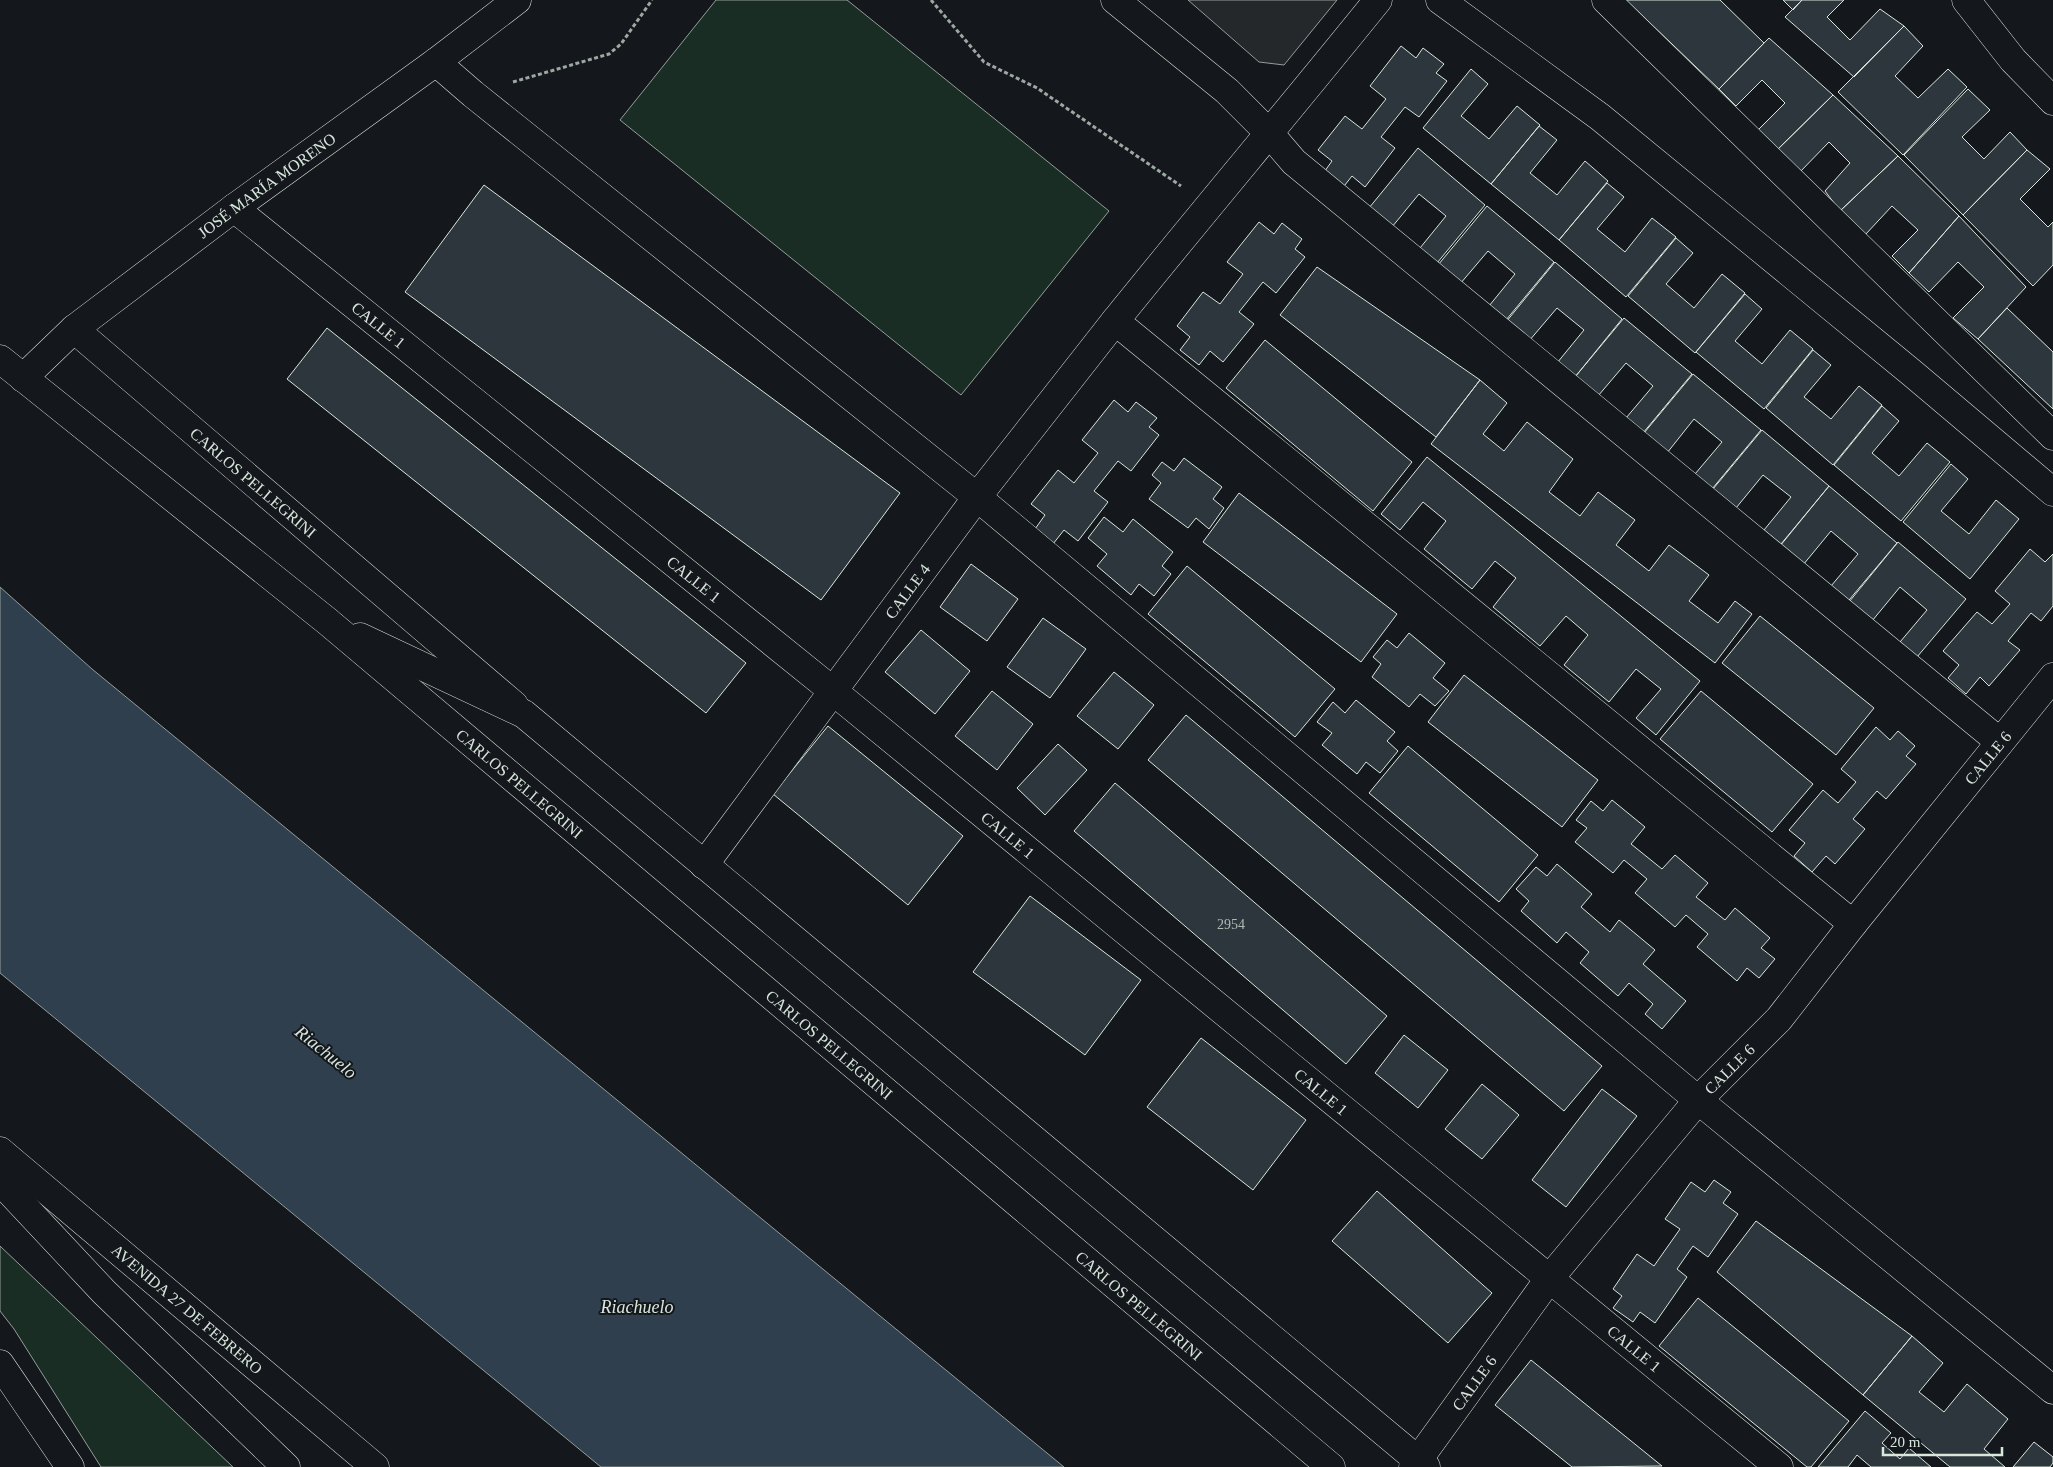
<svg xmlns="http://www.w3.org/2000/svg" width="2053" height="1467" font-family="'Times New Roman',serif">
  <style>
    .green { fill: #1a2d24; stroke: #939e99 }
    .parking { fill: #24282b; stroke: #939e99 }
    .water { fill: #2f3f4d; stroke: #939e99 }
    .building { fill: #2c363c; stroke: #d8e6dc }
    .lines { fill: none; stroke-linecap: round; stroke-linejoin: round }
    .minor-casing { stroke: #d8e6dc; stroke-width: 29 }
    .secondary-casing { stroke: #d8e6dc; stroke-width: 29 }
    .primary-casing { stroke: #d8e6dc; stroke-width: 29 }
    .path { stroke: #9da8a2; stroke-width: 3; stroke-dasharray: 4 2.5; stroke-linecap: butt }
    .minor { stroke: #14181c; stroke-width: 28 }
    .secondary { stroke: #14181c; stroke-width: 28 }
    .primary { stroke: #14181c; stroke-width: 28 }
    .labels { text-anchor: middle; stroke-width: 4; stroke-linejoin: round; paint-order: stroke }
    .number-label { font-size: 14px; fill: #adbab4 }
    .street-label { font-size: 16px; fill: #d8e6dc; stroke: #14181c }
    .water-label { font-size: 18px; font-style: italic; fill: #d8e6dc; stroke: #14181c }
  </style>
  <rect width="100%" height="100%" fill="#14181c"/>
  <path class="green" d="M716,0H847L1109,211L961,395L620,120Z
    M0,1246L233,1467H101L14,1329L0,1311Z"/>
  <path class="parking" d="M1188,0H1337L1284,65L1259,62Z"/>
  <path class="water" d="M0,587L92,669L1064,1467H601L0,973Z"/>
  <path class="building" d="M1626,0H1720L1764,43L1719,89Z
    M1783,0H1802L1793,10Z
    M1802,0H1844L1827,17L1850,40L1880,9L1904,26L1854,77L1785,17Z
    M1904,26L1923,46L1895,76L1918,98L1948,69L1967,87L1903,155L1838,92Z
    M1769,38L1833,95L1775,152L1757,131L1785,103L1762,80L1736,106L1719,89Z
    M1401,46L1416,58L1423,48L1444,64L1436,73L1447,81L1419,117L1405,107L1381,137L1395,148L1365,187L1352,176L1341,190L1322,175L1332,161L1318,150L1345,116L1362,129L1386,99L1370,86Z
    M1471,69L1488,84L1461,116L1489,139L1517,106L1540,125L1491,184L1423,128Z
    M1968,89L1990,110L1962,137L1984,159L2010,132L2027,150L1963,215L1904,155Z
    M1833,95L1898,156L1840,211L1825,191L1850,163L1829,142L1798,174L1775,152Z
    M1539,126L1557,140L1530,173L1557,195L1585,161L1608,181L1559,240L1491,184Z
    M1418,148L1485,205L1437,263L1420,248L1446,216L1419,194L1392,227L1369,208Z
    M2027,150L2050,169L2020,199L2048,227L2053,222V265L2033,286L1963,215Z
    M1898,156L1959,216L1909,273L1892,256L1918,230L1892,206L1865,235L1840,211Z
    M1607,183L1624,197L1597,229L1625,252L1652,218L1676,237L1626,297L1559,240Z
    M484,185L900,493L821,600L405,292Z
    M1487,206L1554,262L1506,320L1489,306L1515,274L1488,251L1460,284L1438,265Z
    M1959,216L2026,287L1978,339L1953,318L1984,287L1958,262L1929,292L1909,273Z
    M1259,222L1274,234L1282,223L1302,239L1295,249L1305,257L1276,293L1263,282L1239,312L1254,324L1223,362L1210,351L1199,365L1180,350L1190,337L1177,326L1203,292L1220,304L1243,274L1227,262Z
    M1676,238L1693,253L1666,284L1694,308L1722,274L1745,293L1695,353L1628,296Z
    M1555,262L1622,319L1575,377L1557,363L1584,330L1557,308L1529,341L1506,322Z
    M1317,267L1480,380L1436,437L1280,315Z
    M1745,294L1762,309L1735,341L1762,364L1790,330L1813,349L1764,409L1696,352Z
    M2007,308L2053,352V409L1978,339Z
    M1624,318L1692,374L1643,433L1626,418L1653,386L1626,363L1598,396L1575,377Z
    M327,328L746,663L706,713L287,379Z
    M1265,340L1412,462L1373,511L1226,388Z
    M1813,350L1831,365L1804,397L1831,419L1859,386L1882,405L1833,465L1766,408Z
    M1693,374L1761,430L1712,489L1695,474L1722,442L1694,419L1667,453L1644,433Z
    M1480,380L1507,403L1483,434L1504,451L1527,422L1573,459L1549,492L1580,516L1598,492L1635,520L1616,545L1649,571L1669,545L1709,575L1689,601L1718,623L1735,601L1752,614L1715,663L1431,444Z
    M1114,400L1128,412L1136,402L1157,418L1149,427L1159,435L1131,471L1118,461L1094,491L1108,502L1078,541L1064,530L1053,544L1035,529L1045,515L1031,504L1058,470L1074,483L1098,453L1082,440Z
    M1882,406L1899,421L1872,453L1899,476L1927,443L1950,462L1901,521L1834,465Z
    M1762,430L1829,486L1781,544L1764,530L1791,497L1763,475L1736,508L1713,489Z
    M1427,457L1700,681L1656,735L1636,718L1661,689L1636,669L1609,702L1564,665L1588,635L1566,616L1540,646L1493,607L1516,578L1495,561L1472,589L1424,549L1446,521L1423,502L1400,530L1381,514Z
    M1184,458L1222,487L1213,499L1224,508L1209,529L1196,518L1188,528L1149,499L1161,483L1152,475L1162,462L1174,471Z
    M1951,464L1968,479L1941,511L1969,534L1996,500L2019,519L1970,579L1903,522Z
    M1829,486L1897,543L1849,600L1831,586L1858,554L1831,531L1803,565L1780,546Z
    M1239,493L1397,614L1361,662L1203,542Z
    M1104,517L1123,532L1133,519L1173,552L1162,566L1171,574L1154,596L1139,584L1131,595L1097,566L1107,554L1088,538Z
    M1898,542L1966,599L1917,657L1900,642L1927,610L1900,587L1872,621L1849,602Z
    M2030,549L2045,562L2053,554V606L2041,621L2031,613L2008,641L2020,650L1989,686L1980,677L1966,694L1948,678L1959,665L1943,651L1977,612L1992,624L2010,604L1995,591Z
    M971,564L1018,599L987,641L940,607Z
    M1187,566L1335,689L1295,737L1148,614Z
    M1760,616L1874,708L1836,755L1722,663Z
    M1043,618L1086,649L1050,698L1007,667Z
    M921,630L970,671L935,714L885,672Z
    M1409,633L1445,663L1433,678L1449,691L1435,706L1420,694L1409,707L1372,677L1381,664L1373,657L1387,640L1397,648Z
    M1114,672L1154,705L1118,749L1077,716Z
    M1464,675L1598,780L1562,827L1428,722Z
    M992,691L1033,724L997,770L955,736Z
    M1701,691L1813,784L1772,832L1660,739Z
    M1356,700L1395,732L1387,741L1398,751L1380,773L1366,762L1357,774L1322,745L1332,733L1317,722L1333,702L1345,713Z
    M1186,715L1602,1066L1564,1111L1148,760Z
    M828,726L963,836L908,905L773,794Z
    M1876,727L1890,740L1898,731L1915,746L1906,756L1916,764L1886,799L1877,791L1853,819L1865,829L1835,864L1826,856L1812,872L1794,856L1805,843L1789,830L1823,790L1838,803L1856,782L1841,769Z
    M1058,744L1087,770L1045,815L1017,788Z
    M1408,746L1538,855L1499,902L1369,793Z
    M1115,783L1387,1016L1346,1064L1074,831Z
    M1612,800L1645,827L1631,844L1662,869L1675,855L1708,883L1696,897L1725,920L1735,908L1770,938L1761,948L1775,959L1759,978L1747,968L1737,981L1697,947L1708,934L1686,915L1675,927L1635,893L1647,879L1624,860L1613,873L1575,842L1587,828L1576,820L1591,801L1603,811Z
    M1557,864L1592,894L1581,907L1610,932L1619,920L1655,950L1643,964L1686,1001L1662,1029L1645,1014L1653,1004L1629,983L1618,996L1580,963L1589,952L1566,932L1557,943L1521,911L1529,901L1516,889L1536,867L1547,876Z
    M1030,896L1141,980L1085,1055L973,972Z
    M1404,1035L1448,1070L1418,1108L1375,1073Z
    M1201,1038L1306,1120L1253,1190L1147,1107Z
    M1482,1084L1519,1115L1482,1159L1445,1129Z
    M1602,1089L1637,1116L1566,1207L1532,1180Z
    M1714,1180L1731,1192L1723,1203L1738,1214L1708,1257L1693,1246L1677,1269L1687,1277L1655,1323L1640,1312L1633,1322L1613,1308L1622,1296L1613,1289L1637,1254L1654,1266L1680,1229L1665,1219L1691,1182L1705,1192Z
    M1377,1191L1492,1293L1448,1343L1332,1241Z
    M1756,1221L1912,1336L1863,1395L1717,1272Z
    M1698,1298L1849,1421L1811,1467H1807L1659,1346Z
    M1912,1336L1943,1363L1919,1392L1944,1412L1967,1384L2008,1419L1984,1449L2005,1467H1950L1863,1395Z
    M1531,1360L1662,1466L1572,1467L1495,1405Z
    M1865,1411L1891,1433L1882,1443L1900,1459L1909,1448L1931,1467H1871L1857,1455L1848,1467H1818Z
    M2034,1442L2053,1457V1463L2050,1467H2013Z"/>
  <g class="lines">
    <g class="minor-casing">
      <g id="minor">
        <path d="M1115,0L1227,91L1270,134L1294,162L2000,742"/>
        <path d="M1378,0C1291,108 1202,213 1115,321L1853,924"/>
        <path d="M1440,0L1600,117L1912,373L2053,492"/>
        <path d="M1606,0L2053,436"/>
        <path d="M1966,0L2013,60L2053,101"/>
        <path d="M436,62L473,94L977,497L1698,1100L2053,1390"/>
        <path id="s1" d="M234,208L833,691L1779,1467"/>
        <path id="s2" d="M74,329L514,705"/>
        <path id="s3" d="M23,378L74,329L234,208L436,62L517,0"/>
        <path id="s4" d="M704,865L977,497L1115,321"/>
        <path id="s5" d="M1413,1467L1549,1279L1698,1100L1779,1019L1853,924L2053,677"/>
      </g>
    </g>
    <g class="secondary-casing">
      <g id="secondary">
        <path id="s6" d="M0,359L327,621L1331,1467"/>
        <path d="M360,637L524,714L1426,1467"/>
        <path d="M0,1181L104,1292L286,1467"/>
      </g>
    </g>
    <g class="primary-casing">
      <g id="primary">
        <path id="s7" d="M0,1151L375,1467"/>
        <path d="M0,1364L70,1467"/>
      </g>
    </g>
    <path class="path" d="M931,0L984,62L1037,88L1181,186
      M513,82L609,54L621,44L652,0"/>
    <use href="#minor" class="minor"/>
    <use href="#secondary" class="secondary"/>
    <use href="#primary" class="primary"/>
  </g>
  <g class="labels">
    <g class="number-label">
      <text x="1231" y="929">2954</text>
    </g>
    <g class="street-label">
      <text dy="6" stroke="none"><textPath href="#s3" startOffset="311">JOSÉ MARÍA MORENO</textPath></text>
      <text dy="6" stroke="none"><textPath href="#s1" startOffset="186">CALLE 1</textPath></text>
      <text dy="6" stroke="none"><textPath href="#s2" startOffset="236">CARLOS PELLEGRINI</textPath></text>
      <text dy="6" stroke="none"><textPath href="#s1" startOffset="591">CALLE 1</textPath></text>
      <text dy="6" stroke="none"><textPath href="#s4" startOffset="341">CALLE 4</textPath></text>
      <text dy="6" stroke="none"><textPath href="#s5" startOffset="914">CALLE 6</textPath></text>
      <text dy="6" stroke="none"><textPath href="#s6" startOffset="671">CARLOS PELLEGRINI</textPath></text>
      <text dy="6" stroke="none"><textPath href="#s1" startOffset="996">CALLE 1</textPath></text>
      <text dy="6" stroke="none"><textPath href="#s6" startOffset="1076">CARLOS PELLEGRINI</textPath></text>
      <text dy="6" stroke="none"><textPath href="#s5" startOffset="509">CALLE 6</textPath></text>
      <text dy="6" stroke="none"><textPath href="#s1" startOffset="1401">CALLE 1</textPath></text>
      <text dy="6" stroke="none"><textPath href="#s6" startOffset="1481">CARLOS PELLEGRINI</textPath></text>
      <text dy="6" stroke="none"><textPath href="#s7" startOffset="245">AVENIDA 27 DE FEBRERO</textPath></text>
      <text dy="6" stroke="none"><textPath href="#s1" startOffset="1806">CALLE 1</textPath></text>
      <text dy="6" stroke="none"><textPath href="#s5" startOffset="104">CALLE 6</textPath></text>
    </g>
    <g class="water-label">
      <text transform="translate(326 1052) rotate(39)" y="6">Riachuelo</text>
      <text x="637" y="1313">Riachuelo</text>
    </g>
  </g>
  <path d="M1883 1447v8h119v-8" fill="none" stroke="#d8e6dc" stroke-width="2.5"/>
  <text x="1890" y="1447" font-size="15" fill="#d8e6dc" stroke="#14181c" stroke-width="4" paint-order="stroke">20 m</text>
</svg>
